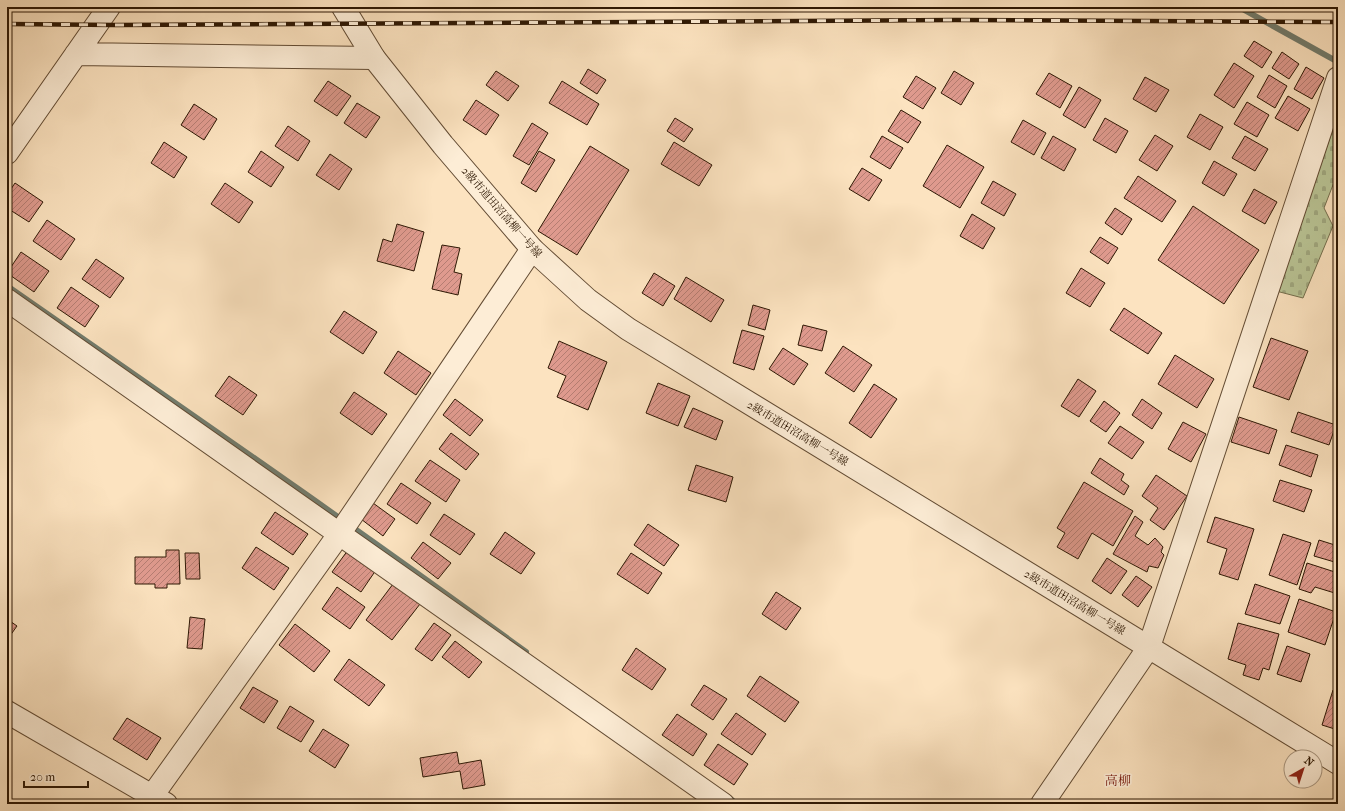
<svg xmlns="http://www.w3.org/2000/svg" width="1345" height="811" font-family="'IM FELL French Canon','Noto Serif JP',serif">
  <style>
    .cemetery { fill: url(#cemetery-stones); stroke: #746e4d }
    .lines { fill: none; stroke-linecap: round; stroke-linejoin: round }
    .stream { stroke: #727c6d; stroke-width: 6 }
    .building { fill: url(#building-hatch); stroke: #2e1804 }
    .minor-casing { stroke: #624b33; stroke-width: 24 }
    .tertiary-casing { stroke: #624b33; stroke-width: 24 }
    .minor { stroke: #fdedd6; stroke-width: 22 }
    .tertiary { stroke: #fdedd6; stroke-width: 22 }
    .rail-casing { stroke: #2e1804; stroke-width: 4.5 }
    .rail { stroke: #fdedd6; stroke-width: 3; stroke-dasharray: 9; stroke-linecap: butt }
    .labels { text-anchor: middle; stroke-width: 3.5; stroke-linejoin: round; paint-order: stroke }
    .street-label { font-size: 11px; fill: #2e1804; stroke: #fdedd6 }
    .quarter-label { font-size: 13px; fill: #7a1f14; stroke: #fdedd6 }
  </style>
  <defs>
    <pattern id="cemetery-stones" width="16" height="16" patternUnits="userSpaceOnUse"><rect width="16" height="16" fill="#bac596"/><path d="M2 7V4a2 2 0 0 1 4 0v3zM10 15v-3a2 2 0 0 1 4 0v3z" fill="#a0a880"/></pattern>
    <pattern id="building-hatch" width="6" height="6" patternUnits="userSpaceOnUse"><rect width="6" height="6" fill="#df9a8e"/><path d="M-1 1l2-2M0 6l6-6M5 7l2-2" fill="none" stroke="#b57d72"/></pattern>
  </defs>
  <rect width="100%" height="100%" fill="#fce3c0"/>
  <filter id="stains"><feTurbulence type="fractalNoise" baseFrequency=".005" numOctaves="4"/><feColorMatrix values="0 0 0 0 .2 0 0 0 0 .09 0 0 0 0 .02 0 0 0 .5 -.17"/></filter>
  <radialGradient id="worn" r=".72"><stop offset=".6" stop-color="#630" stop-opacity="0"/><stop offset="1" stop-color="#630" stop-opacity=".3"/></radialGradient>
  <path class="cemetery" d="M1338,115V172L1324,208L1333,226L1303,298L1276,291Z"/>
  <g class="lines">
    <path class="stream" d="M1239,7L1338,62
      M7,286C181,407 355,527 526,652
      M728,797L737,804"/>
  </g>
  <path class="building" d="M1254,41L1272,52L1262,68L1244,56Z
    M1282,52L1299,64L1289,79L1272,68Z
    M1234,63L1254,76L1234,108L1214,95Z
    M1306,67L1324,78L1312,99L1294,89Z
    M588,69L606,80L597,94L580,83Z
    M496,71L519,86L508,101L486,85Z
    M954,71L974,83L961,105L941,93Z
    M1049,73L1072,86L1060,108L1036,94Z
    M1269,75L1287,86L1275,108L1257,97Z
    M916,76L936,88L923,109L903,97Z
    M1145,77L1169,90L1156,112L1133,99Z
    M328,81L351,96L337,116L314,101Z
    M562,81L599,104L587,125L549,103Z
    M1079,87L1101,100L1085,128L1063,115Z
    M1288,96L1310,109L1298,131L1275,118Z
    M476,100L499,115L486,135L463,120Z
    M1247,102L1269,115L1257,137L1234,124Z
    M357,103L380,117L366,138L344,123Z
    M194,104L217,119L204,140L181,125Z
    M901,110L921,122L908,143L888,131Z
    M1200,114L1223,127L1210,150L1187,137Z
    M675,118L693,129L684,142L667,131Z
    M1105,118L1128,131L1116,153L1093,140Z
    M1023,120L1046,133L1034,155L1011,142Z
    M532,123L548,133L529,165L513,156Z
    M288,126L310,141L298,161L275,146Z
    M1155,135L1173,146L1157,171L1139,160Z
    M882,136L903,148L890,169L870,157Z
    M1053,136L1076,149L1064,171L1041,158Z
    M1245,136L1268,149L1255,171L1232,158Z
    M164,142L187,157L174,178L151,163Z
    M674,142L712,165L699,186L661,164Z
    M947,145L984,167L960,208L923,186Z
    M590,146L629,170L577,255L538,231Z
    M261,151L284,167L271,187L248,172Z
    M539,151L555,160L536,192L521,183Z
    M330,154L352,169L339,190L316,175Z
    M1214,161L1237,174L1224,196L1202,183Z
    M862,168L882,180L869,201L849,189Z
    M1138,176L1176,201L1162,222L1124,198Z
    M993,181L1016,194L1004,216L981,203Z
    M15,183L43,202L29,222L7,208V195Z
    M225,183L253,202L239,223L211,204Z
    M1254,189L1277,202L1265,224L1242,211Z
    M1193,206L1259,250L1224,304L1158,260Z
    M1115,208L1132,219L1122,235L1105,223Z
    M972,214L995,228L983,249L960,236Z
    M47,220L75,239L61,260L33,241Z
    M397,224L424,232L414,271L377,261L383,239L392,242Z
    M1100,237L1118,248L1108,264L1090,252Z
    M442,245L460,248L454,272L462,274L458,295L432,289Z
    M21,252L49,271L34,292L7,273Z
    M96,259L124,278L110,298L82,279Z
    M1081,268L1105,283L1090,307L1066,293Z
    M654,273L675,286L663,306L642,293Z
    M686,277L724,300L711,322L674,299Z
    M71,287L99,306L85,327L57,308Z
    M753,305L770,310L765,330L748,325Z
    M1124,308L1162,333L1148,354L1110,330Z
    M344,311L377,332L363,354L330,332Z
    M803,325L827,331L822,351L798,345Z
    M742,330L764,336L754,370L733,363Z
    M1271,338L1308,351L1289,400L1253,387Z
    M559,341L607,362L588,410L557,397L566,376L548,368Z
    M843,346L872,365L854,392L825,373Z
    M783,348L808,364L794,385L769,369Z
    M398,351L431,373L416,395L384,373Z
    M1175,355L1214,379L1197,408L1158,384Z
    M229,376L257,395L243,415L215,396Z
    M1078,379L1096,391L1079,417L1061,406Z
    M658,383L690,396L678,426L646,413Z
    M874,384L897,399L871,438L849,423Z
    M354,392L387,414L372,435L340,413Z
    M455,399L483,420L470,436L443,415Z
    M1142,399L1162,413L1152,429L1132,415Z
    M1104,401L1120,413L1106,432L1090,421Z
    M693,408L723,421L716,440L684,427Z
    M1298,412L1336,425L1329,445L1291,432Z
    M1239,417L1277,430L1269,454L1231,442Z
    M1183,422L1206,434L1191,462L1168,449Z
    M1120,426L1144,442L1132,459L1108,443Z
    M451,433L479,454L466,470L439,449Z
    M1286,445L1318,455L1311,477L1279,465Z
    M1100,458L1124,474L1121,480L1129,486L1124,495L1091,473Z
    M430,460L460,480L446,502L415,481Z
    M696,465L733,477L726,502L688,490Z
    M1156,475L1187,496L1164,530L1150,520L1158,508L1142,496Z
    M1280,480L1312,490L1304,512L1273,501Z
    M1084,482L1133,511L1113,546L1092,533L1078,559L1057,547L1065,533L1057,528Z
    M401,483L431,503L417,524L387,504Z
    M373,503L395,519L383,536L361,519Z
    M275,512L308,534L293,555L261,533Z
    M444,514L475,534L460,555L430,535Z
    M1135,516L1143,522L1135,536L1148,545L1155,538L1163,547L1161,552L1164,555L1158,568L1149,566L1147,572L1113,554Z
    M1215,517L1254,529L1238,580L1219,574L1227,549L1207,542Z
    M648,524L679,545L664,566L634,545Z
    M505,532L535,553L521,574L490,554Z
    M1283,534L1311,543L1297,585L1269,575Z
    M1319,540L1338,546V563L1314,556Z
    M423,542L451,563L438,579L411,558Z
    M256,547L289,568L274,590L242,568Z
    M166,550H179L180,584H167V588H155V584H135V557H166Z
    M348,550L376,570L361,592L332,572Z
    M185,553H199L200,579H186Z
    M631,553L662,573L648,594L617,574Z
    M1107,558L1127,571L1111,594L1092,581Z
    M1307,563L1338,573V594L1315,587L1311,593L1299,589Z
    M1136,576L1152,587L1138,607L1122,595Z
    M393,584L420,604L392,640L366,620Z
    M1255,584L1290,596L1280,624L1245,614Z
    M337,587L365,607L350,629L322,609Z
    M776,592L801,608L786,630L762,614Z
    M1299,599L1336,612L1325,645L1288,632Z
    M190,617L205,619L202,649L187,648Z
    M7,619L17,626L7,640Z
    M434,623L451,635L432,661L415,649Z
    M1238,623L1279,634L1269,670L1263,668L1259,680L1243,675L1246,665L1228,659Z
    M295,624L330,651L314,672L279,645Z
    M455,641L482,662L469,678L442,657Z
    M1287,646L1310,654L1301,682L1277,674Z
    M636,648L666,669L652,690L622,670Z
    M349,659L385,685L369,706L334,680Z
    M760,676L799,702L785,722L747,696Z
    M704,685L727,699L713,720L691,705Z
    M253,687L278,701L264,723L240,708Z
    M1333,690L1338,692V730L1322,725Z
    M290,706L314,721L301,742L277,728Z
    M736,713L766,734L752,755L721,734Z
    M677,714L707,734L693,756L662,735Z
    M127,718L161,738L147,760L113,739Z
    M323,729L349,745L335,768L309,751Z
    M718,744L748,764L734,785L704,765Z
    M457,752L459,764L481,760L485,785L463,789L460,771L423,777L420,758Z"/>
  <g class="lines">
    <g class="minor-casing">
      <path id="minor" d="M76,54L374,58
        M7,153L109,7
        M7,300L723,804
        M7,712L166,804
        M152,796L340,533L532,249
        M1042,804L1149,647L1338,78"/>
    </g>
    <g class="tertiary-casing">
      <path id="tertiary" d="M343,7L374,58L443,145L532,249L588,300L628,329L1338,763"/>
    </g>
    <use href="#minor" class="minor"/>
    <use href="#tertiary" class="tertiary"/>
    <g class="rail-casing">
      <path id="rail" d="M1141,7H1338
        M7,8C316,8 624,7 933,7
        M7,24L116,25L955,20L1338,22"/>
    </g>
    <use href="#rail" class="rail"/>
  </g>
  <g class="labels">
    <g class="street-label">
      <text transform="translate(502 212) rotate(49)" y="4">2級市道田沼高柳一号線</text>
      <text transform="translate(798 433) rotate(31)" y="4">2級市道田沼高柳一号線</text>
      <text transform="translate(1075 602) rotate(31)" y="4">2級市道田沼高柳一号線</text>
    </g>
    <g class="quarter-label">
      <text x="1118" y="785">高柳</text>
    </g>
  </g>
  <rect width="1345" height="811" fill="none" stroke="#fce3c0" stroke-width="24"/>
  <rect x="8" y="8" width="1329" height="795" fill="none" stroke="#2e1804" stroke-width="2"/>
  <rect x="12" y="12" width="1321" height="787" fill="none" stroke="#2e1804"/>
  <g transform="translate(1303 769) rotate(39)"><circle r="19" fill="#fdedd6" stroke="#aa9882"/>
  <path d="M0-3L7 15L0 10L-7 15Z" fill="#8f2418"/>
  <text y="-6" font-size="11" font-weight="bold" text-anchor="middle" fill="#2e1804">N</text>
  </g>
  <path d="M24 781v6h64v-6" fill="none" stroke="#2e1804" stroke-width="2"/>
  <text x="30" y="781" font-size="12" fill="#2e1804" stroke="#fdedd6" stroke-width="3" paint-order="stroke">20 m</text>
  <rect width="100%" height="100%" filter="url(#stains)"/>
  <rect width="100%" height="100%" fill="url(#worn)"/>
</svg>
